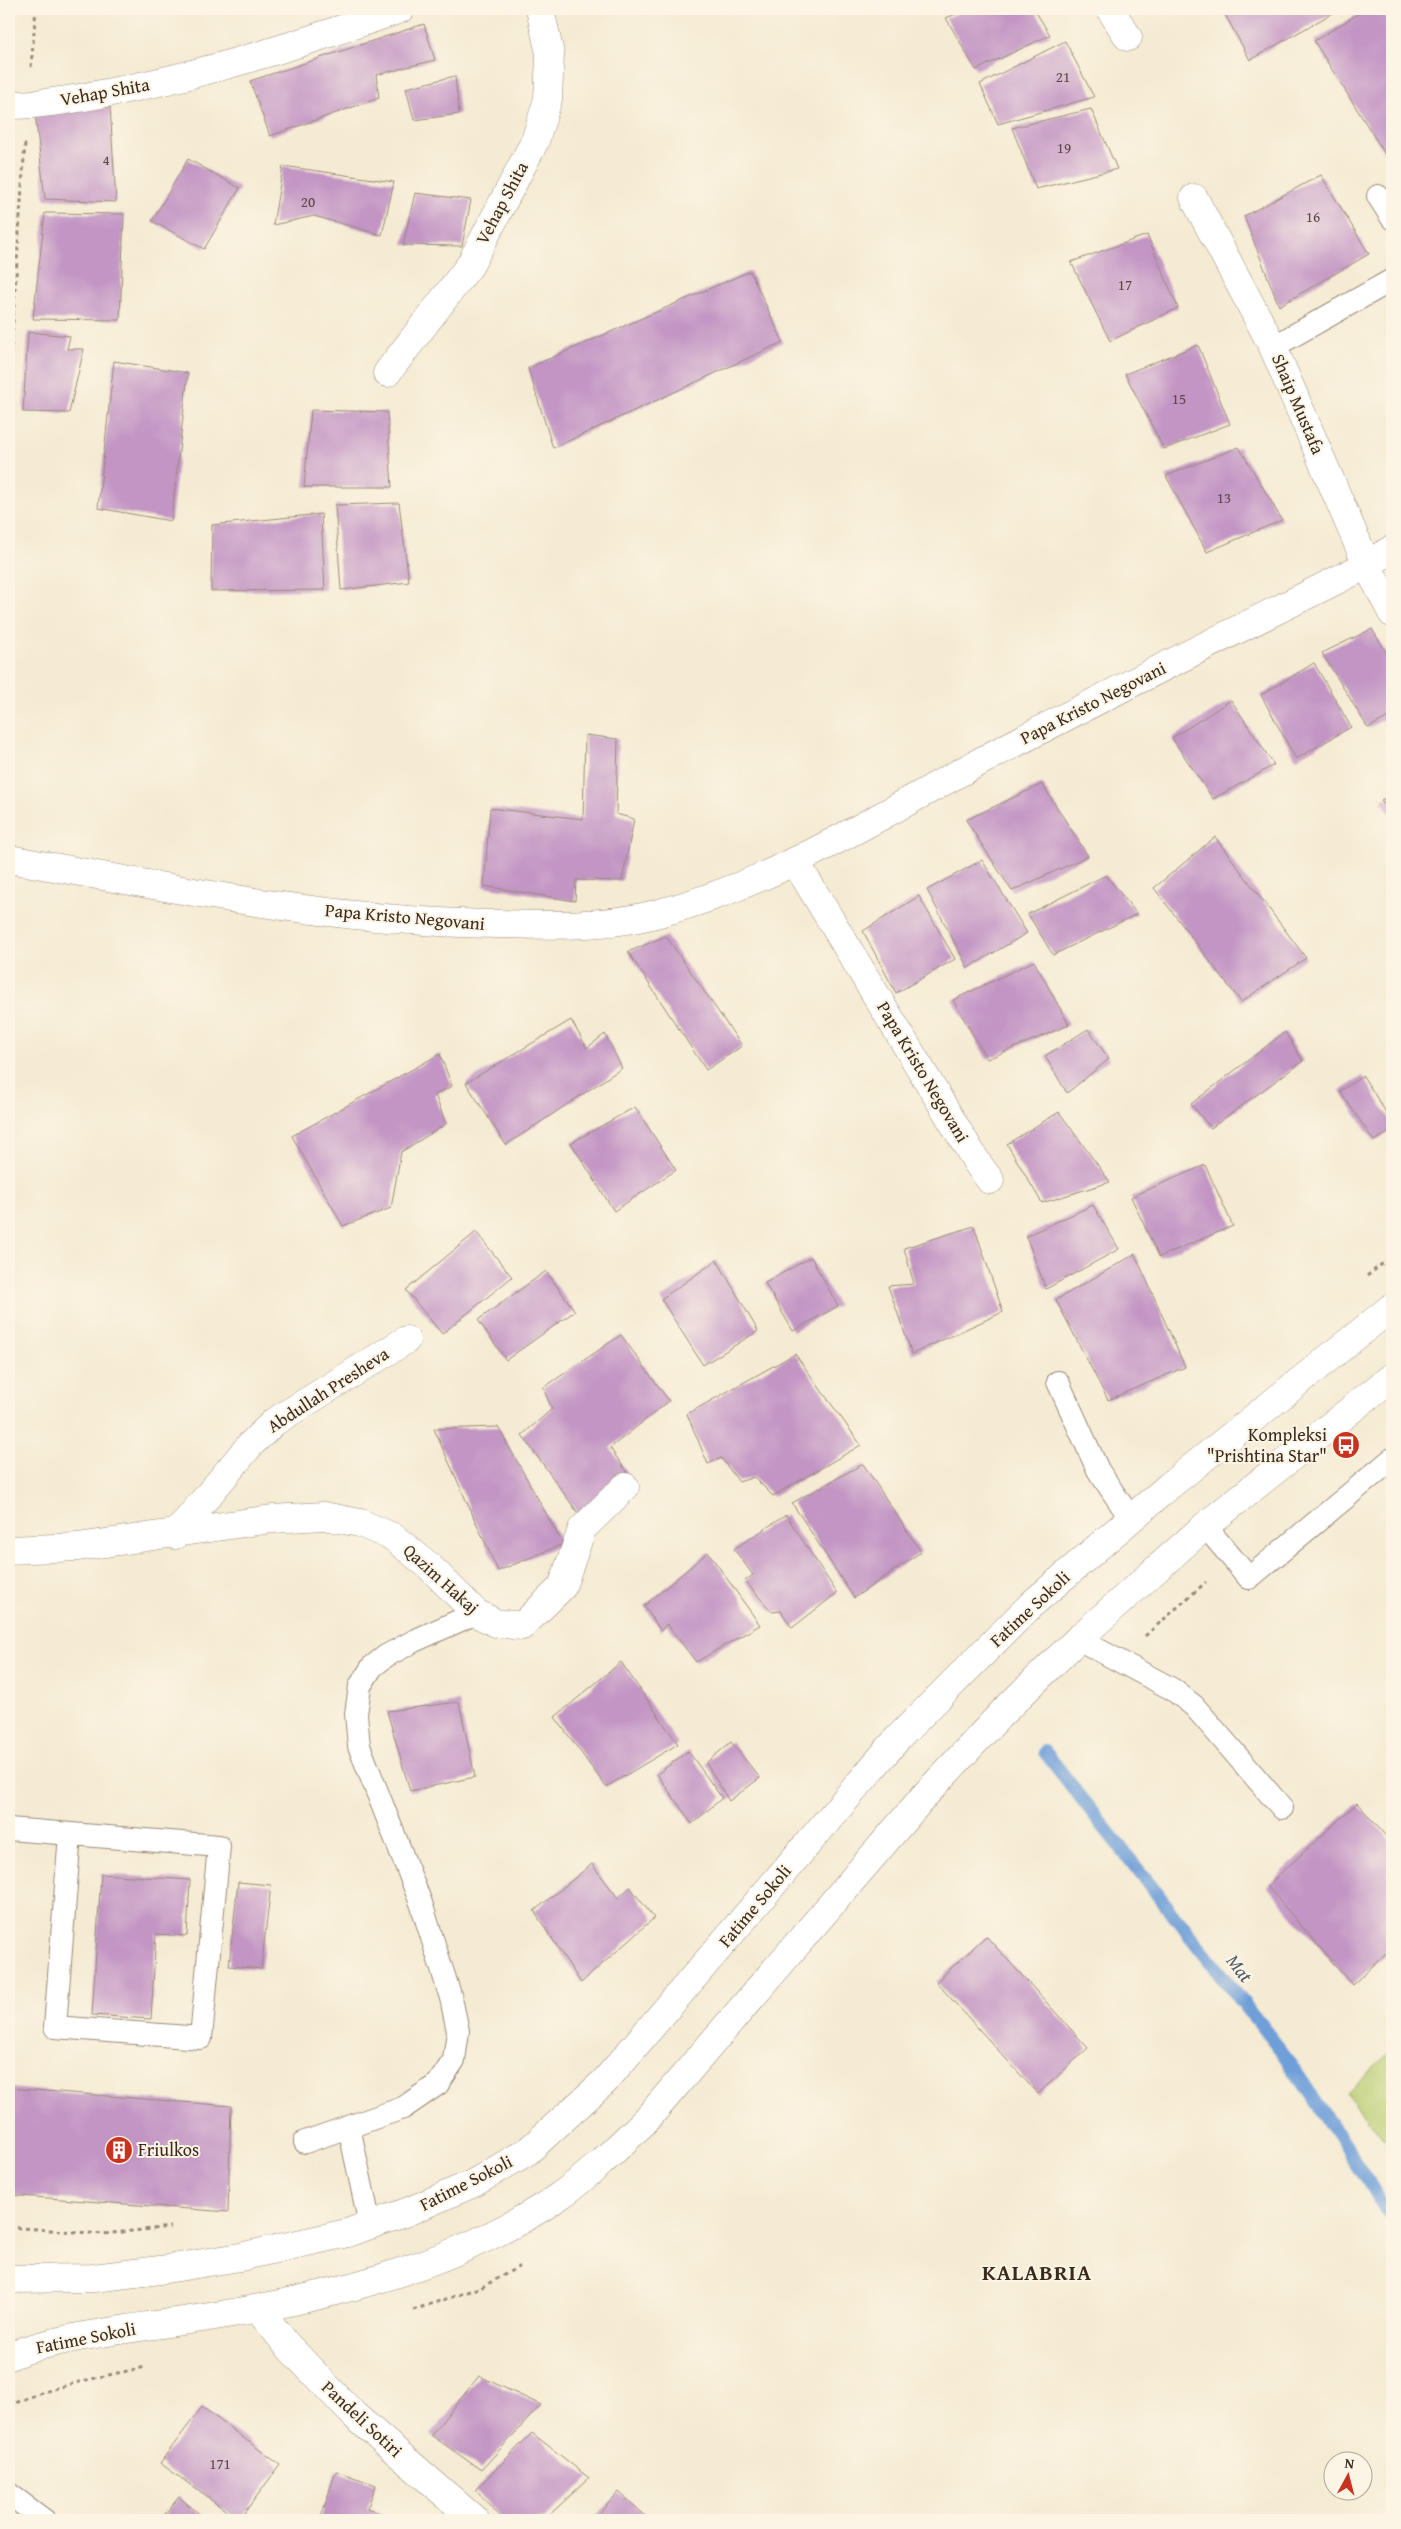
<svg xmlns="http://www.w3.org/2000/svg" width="1401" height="2529" font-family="'Gentium Book Plus',serif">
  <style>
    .green { fill: #b9ce72; stroke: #7a7c48 }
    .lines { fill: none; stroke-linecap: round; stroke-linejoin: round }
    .stream { stroke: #6e9fd8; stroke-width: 14 }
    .building { fill: #c295c4 }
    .lane-casing { stroke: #988a78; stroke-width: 24 }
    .street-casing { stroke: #988a78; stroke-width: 29 }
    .secondary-casing { stroke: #988a78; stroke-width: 29 }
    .path { stroke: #988a78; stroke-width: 3; stroke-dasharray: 4 4; stroke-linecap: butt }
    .lane { stroke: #fff; stroke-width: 22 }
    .street { stroke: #fff; stroke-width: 28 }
    .secondary { stroke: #fff; stroke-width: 28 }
    .labels { text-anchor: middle; stroke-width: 4; stroke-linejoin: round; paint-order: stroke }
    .number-label { font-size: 15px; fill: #5d4548 }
    .street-label { font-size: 18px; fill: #3b2a1e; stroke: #fcf5e5 }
    .poi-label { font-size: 18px; fill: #3b2a1e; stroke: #fcf5e5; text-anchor: end }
    .water-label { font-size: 19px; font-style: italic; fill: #4f5968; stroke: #fcf5e5 }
    .district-label { font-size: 22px; font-weight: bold; letter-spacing: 1px; fill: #3b2a1e; stroke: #fcf5e5 }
  </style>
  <rect width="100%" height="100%" fill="#fcf5e5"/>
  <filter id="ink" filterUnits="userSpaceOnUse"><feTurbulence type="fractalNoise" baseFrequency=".02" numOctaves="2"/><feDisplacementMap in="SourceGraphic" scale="10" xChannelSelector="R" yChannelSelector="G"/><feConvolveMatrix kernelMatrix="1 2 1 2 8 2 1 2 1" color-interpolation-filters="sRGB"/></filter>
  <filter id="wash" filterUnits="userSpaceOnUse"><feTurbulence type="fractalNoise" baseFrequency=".0096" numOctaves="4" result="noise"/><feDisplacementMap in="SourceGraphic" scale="20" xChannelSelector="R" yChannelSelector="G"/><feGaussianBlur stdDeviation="1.12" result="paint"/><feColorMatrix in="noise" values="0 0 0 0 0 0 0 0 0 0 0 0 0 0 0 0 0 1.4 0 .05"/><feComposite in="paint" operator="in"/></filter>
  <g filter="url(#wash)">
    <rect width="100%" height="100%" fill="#f5ebd3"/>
    <path class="green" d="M1392,2050V2149L1347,2094Z"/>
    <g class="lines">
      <path class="stream" d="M1045,1752L1285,2056L1392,2217"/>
    </g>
    <g id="blocks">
      <path class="building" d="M968,9H1034L1050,35L976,70L946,18Z
        M1222,9H1337L1338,10L1250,60Z
        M1366,9H1392V165L1314,41Z
        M424,24L435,60L376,75L379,98L270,136L250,81Z
        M1065,41L1094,97L998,124L980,84Z
        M455,76L459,114L414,120L406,88Z
        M110,107L116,202L45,199L35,113Z
        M1091,109L1117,169L1036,189L1012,128Z
        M188,159L240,188L204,249L152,221Z
        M283,166L394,182L382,235L314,216L273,225Z
        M1321,175L1369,254L1279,306L1244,216Z
        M415,193L471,200L462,246L403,245Z
        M45,213L124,214L120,320L33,319Z
        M1147,235L1178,308L1110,341L1071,262Z
        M750,271L783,342L553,448L528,368Z
        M28,332L70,336L67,349H84L69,413L23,412Z
        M1198,345L1230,424L1164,449L1125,374Z
        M114,361L188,373L171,521L98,508Z
        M311,410L387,412L392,487H304Z
        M1239,447L1282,520L1207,552L1166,476Z
        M399,503L409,582L341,590L335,505Z
        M321,514L325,590L211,591L212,525Z
        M1372,629L1392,662V715L1368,728L1322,653Z
        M1314,663L1351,727L1296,759L1261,695Z
        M1231,700L1274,765L1213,799L1172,738Z
        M585,735L618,739L616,814L634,819L622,881L576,880L575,901L484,886L490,808L583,819Z
        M1042,784L1088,856L1012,891L966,820Z
        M1392,795V816L1381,800Z
        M1215,837L1306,958L1241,1002L1154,888Z
        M982,860L1027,933L968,968L927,890Z
        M1106,875L1137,914L1053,955L1028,914Z
        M919,896L955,959L896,993L863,931Z
        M666,936L742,1046L706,1070L628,952Z
        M1034,961L1069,1025L987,1059L953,1000Z
        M571,1020L587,1048L605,1034L622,1068L506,1145L466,1083Z
        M1088,1029L1109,1059L1067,1093L1045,1056Z
        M1285,1032L1303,1061L1211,1128L1191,1104Z
        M440,1054L452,1086L435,1095L446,1124L401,1152L391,1208L343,1226L292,1136Z
        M1363,1076L1392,1122V1131L1374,1141L1340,1091Z
        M635,1107L676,1170L614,1211L571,1143Z
        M1059,1112L1110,1182L1042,1203L1007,1144Z
        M1205,1165L1233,1226L1159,1257L1131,1197Z
        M1093,1205L1119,1249L1046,1289L1026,1236Z
        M974,1226L1003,1312L912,1354L888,1286L914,1284L904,1248Z
        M476,1232L512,1277L442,1334L406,1290Z
        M1135,1254L1185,1367L1108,1400L1056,1300Z
        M811,1257L838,1306L793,1331L765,1283Z
        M717,1260L758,1331L703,1365L661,1299Z
        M546,1271L575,1311L506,1360L478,1320Z
        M621,1335L669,1401L610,1448L628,1473L578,1513L522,1435L552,1409L543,1388Z
        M795,1354L861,1445L773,1496L754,1477L739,1482L721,1458L708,1464L687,1414Z
        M498,1427L563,1544L498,1571L434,1429Z
        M863,1464L921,1552L854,1598L792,1503Z
        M786,1515L837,1593L792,1628L781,1611L772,1612L745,1581L753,1575L734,1549Z
        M708,1552L760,1625L696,1662L667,1624L661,1631L644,1606Z
        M621,1662L678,1744L606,1787L555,1717Z
        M459,1702L475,1777L410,1791L387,1711Z
        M731,1742L760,1778L729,1801L706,1763Z
        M688,1751L722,1798L692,1824L657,1774Z
        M1357,1803L1392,1843V1955L1389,1951L1352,1985L1267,1886Z
        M592,1864L618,1898L630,1887L654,1918L581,1983L534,1911Z
        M101,1874L190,1880L187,1936L156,1934L151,2019L92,2015Z
        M238,1882L271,1885L261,1969L229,1966Z
        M986,1936L1088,2048L1038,2094L936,1982Z
        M9,2088L231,2106L228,2212L9,2195Z
        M479,2376L541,2405L481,2470L431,2435Z
        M202,2407L280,2465L239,2520L160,2463Z
        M532,2433L589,2478L544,2520H504L475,2490Z
        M336,2471L376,2485L367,2509L392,2518V2520H320Z
        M619,2492L650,2520H593Z
        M179,2497L207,2520H160Z"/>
    </g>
  </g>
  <g filter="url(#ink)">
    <use href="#blocks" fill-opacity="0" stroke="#988a78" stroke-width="1"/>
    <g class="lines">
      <g class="lane-casing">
        <path id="lane" d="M1378,196L1392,218
          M1273,347L1392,280
          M1058,1382L1098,1470L1131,1519
          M1205,1526L1249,1578L1392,1459
          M1078,1639L1172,1689L1194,1706L1282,1808
          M9,1829L219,1846L201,2038L55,2027L70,1834
          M349,2127L370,2225
          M305,2142L403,2108L438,2084L454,2060L458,2031L451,1998L421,1903L359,1746L356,1714L360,1686L372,1667L386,1656L414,1641L476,1613
          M9,2494L44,2520"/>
      </g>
      <g class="street-casing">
        <path id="street" d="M1110,9L1128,37
          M9,105C47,105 85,97 122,90C217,71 309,41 400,9
          M1194,198L1273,347L1367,565L1392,613
          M387,373L470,265L535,141L548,99L550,54L540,9
          M9,859C171,888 333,922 498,924C546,925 596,927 643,917C765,889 875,818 985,759C1111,692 1239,629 1367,565L1392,549
          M795,861L978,1164L990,1180
          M175,1535L250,1445L274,1422L406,1340
          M9,1550L78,1547L272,1519L324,1516L360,1523L393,1537L429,1566L476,1613L496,1623L522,1626L562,1587L582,1529L625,1487
          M258,2309L287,2345L354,2415L475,2520"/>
      </g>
      <g class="secondary-casing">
        <path id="secondary" d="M9,2279L93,2278L160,2270L240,2257L347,2233L407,2212L474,2183L528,2151L605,2081L898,1738L1032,1604L1169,1486L1392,1307
          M9,2356C66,2334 147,2327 209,2317C327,2298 458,2265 558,2197C590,2175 618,2147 646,2120L926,1794L1002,1713L1078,1639L1205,1526L1392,1377"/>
      </g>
      <path class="path" d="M31,67L36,9
        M9,379L25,143
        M1367,1276L1392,1256
        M1145,1636L1206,1582
        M9,2227L103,2234L171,2227
        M413,2310L482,2287L522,2265
        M9,2406C52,2386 99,2377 146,2367"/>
      <use href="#lane" class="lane"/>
      <use href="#street" class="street"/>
      <use href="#secondary" class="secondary"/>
    </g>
  </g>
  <defs>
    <g id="bus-disc" transform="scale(1.4375)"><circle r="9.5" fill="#c8321e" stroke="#fcf5e5"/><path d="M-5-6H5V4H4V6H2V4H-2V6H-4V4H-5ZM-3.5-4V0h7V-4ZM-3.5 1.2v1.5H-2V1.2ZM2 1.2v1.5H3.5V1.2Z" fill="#fff"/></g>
    <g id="building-disc" transform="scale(1.4375)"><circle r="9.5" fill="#c8321e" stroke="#fcf5e5"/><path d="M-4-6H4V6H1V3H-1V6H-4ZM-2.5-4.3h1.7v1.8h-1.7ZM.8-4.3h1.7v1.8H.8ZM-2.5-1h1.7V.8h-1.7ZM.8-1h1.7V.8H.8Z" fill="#fff"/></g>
  </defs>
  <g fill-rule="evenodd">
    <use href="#bus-disc" x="1346" y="1445"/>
    <use href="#building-disc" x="119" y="2150"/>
  </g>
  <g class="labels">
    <g class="number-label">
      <text x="1063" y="82">21</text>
      <text x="1064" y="153">19</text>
      <text x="106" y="165">4</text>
      <text x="308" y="207">20</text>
      <text x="1313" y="222">16</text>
      <text x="1125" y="290">17</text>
      <text x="1179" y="404">15</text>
      <text x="1224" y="503">13</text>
      <text x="220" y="2469">171</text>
    </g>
    <g class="street-label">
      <text transform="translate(105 92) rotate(-10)" y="6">Vehap Shita</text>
      <text transform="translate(502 203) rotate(-62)" y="6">Vehap Shita</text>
      <text transform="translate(1298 404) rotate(67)" y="6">Shaip Mustafa</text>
      <text transform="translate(1093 703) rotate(-27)" y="6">Papa Kristo Negovani</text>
      <text transform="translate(405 917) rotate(5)" y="6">Papa Kristo Negovani</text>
      <text transform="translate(923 1072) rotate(59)" y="6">Papa Kristo Negovani</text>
      <text transform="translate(328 1390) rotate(-33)" y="6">Abdullah Presheva</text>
      <text transform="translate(441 1579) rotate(42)" y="6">Qazim Hakaj</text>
      <text transform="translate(1030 1609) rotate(-43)" y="6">Fatime Sokoli</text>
      <text transform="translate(755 1906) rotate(-50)" y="6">Fatime Sokoli</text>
      <text transform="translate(466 2183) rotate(-27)" y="6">Fatime Sokoli</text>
      <text transform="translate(86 2338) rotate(-11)" y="6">Fatime Sokoli</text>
      <text transform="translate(362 2419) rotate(43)" y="6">Pandeli Sotiri</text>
    </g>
    <g class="poi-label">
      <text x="1327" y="1441">Kompleksi<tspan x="1327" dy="21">"Prishtina Star"</tspan></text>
      <text x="138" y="2156" text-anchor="start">Friulkos</text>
    </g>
    <g class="water-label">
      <text transform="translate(1240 1968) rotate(52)" y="7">Mat</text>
    </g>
    <g class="district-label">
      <text x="1037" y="2280">KALABRIA</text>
    </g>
  </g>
  <rect width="1401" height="2529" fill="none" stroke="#fcf5e5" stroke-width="30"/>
  <g transform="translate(1348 2476) rotate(7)"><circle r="24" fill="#fcf5e5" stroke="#afa495"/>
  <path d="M0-4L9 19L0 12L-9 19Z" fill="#c8321e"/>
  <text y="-8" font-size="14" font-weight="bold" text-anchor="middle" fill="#3b2a1e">N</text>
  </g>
</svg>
